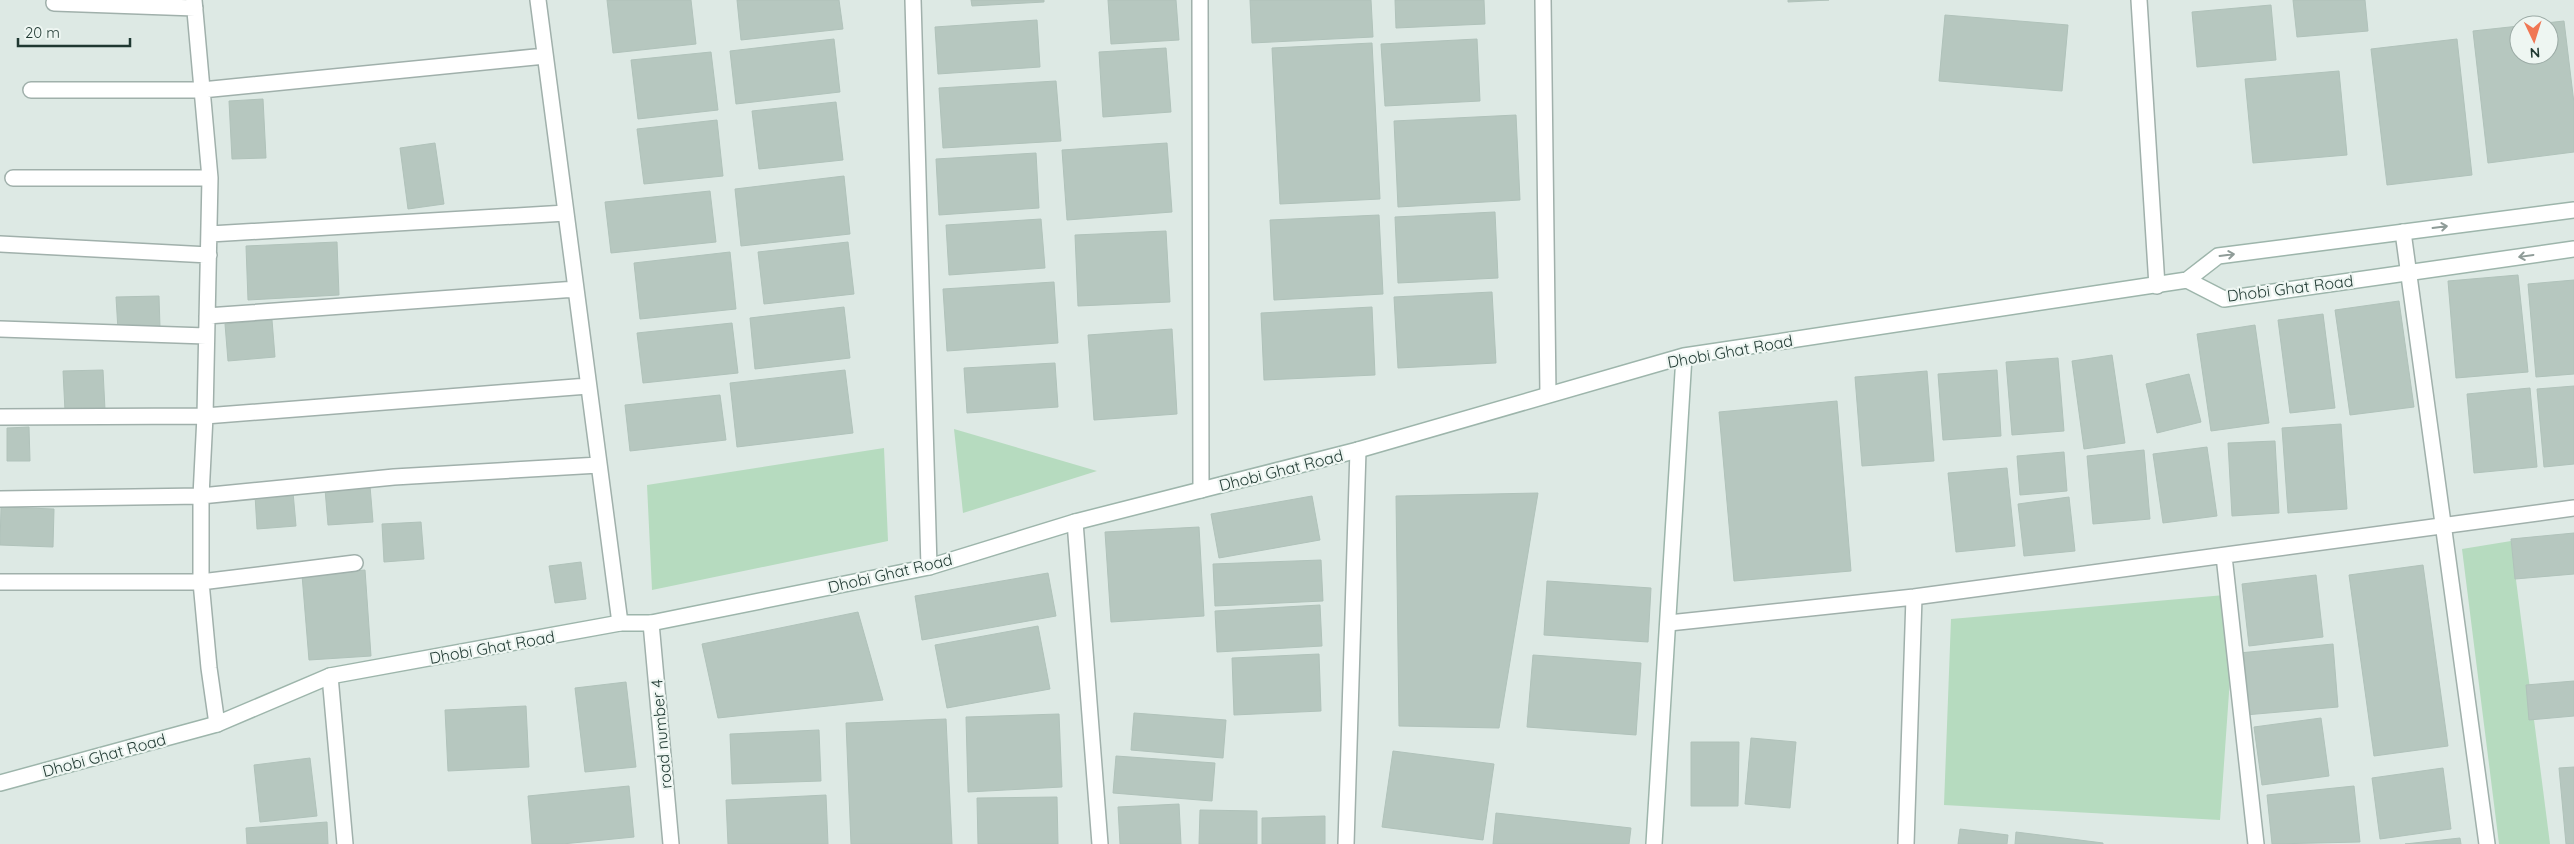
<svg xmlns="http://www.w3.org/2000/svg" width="2574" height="844" font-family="Quicksand,sans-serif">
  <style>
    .green { fill: #b6dbbf }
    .building { fill: #b6c7bf; stroke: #b0c2ba }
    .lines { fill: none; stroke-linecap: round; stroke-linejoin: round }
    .street-casing { stroke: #a0b0ab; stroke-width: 18 }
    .secondary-casing { stroke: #9db5ab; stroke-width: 18 }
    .street { stroke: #fff; stroke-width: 15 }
    .secondary { stroke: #fff; stroke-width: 15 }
    .oneway { stroke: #8f9c98 }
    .labels { text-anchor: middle; stroke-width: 4.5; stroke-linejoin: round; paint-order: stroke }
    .street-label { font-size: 16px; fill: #1f3831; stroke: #eef6f2 }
  </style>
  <rect width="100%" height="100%" fill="#dde9e4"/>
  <path class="green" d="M954,429L1097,471L963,513Z
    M884,448L888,541L652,590L647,485Z
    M2511,541L2550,844H2499L2462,549Z
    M2236,594L2220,820L1944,805L1951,619Z"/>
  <path class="building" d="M607,0H691L696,44L613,53Z
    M737,0H839L843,29L741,40Z
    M971,0H1044V2L972,6Z
    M1108,0H1176L1179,40L1111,44Z
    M1250,0H1371L1373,37L1252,43Z
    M1395,0H1484L1485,24L1396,28Z
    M1788,0H1829L1788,2Z
    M2293,0H2365L2368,31L2297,37Z
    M2271,5L2276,60L2197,67L2192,12Z
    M1945,15L2068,25L2062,91L1939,81Z
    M1037,20L1040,67L938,74L935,27Z
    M2564,21L2574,103V152L2488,163L2473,31L2519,26V55H2549V25H2527Z
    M834,39L840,92L736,104L730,51Z
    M1477,39L1480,101L1385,106L1381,44Z
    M2457,39L2472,175L2387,185L2371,49Z
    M1372,43L1380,199L1280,204L1272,48Z
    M1166,48L1171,112L1103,117L1099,52Z
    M711,52L718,110L638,119L631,60Z
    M2339,71L2347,155L2253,163L2245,79Z
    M1056,81L1061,141L943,148L939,88Z
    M263,99L266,158L232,159L229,101Z
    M836,102L843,160L759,169L752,111Z
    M1516,115L1520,200L1398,207L1394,121Z
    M717,120L723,176L644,184L637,129Z
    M435,143L444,204L408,209L400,148Z
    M1167,143L1172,212L1067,220L1062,150Z
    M1036,153L1039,208L939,215L936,159Z
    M844,176L850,234L741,246L735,189Z
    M710,191L716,242L611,253L605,202Z
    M1495,212L1498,278L1398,283L1395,217Z
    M1379,215L1383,294L1274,300L1270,220Z
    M1041,219L1045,268L949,275L946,225Z
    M1166,231L1170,302L1078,306L1075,235Z
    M337,242L339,295L248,300L246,246Z
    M848,242L854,294L764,304L758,252Z
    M730,252L736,309L640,319L634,263Z
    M2518,275L2528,372L2456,378L2448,281Z
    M2574,280V374L2536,377L2528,284Z
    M1054,282L1058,343L947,351L943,289Z
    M1492,292L1496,363L1398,368L1394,297Z
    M159,296L160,328L118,330L116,297Z
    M2399,301L2414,407L2350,415L2335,310Z
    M844,307L850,358L755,369L750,318Z
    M1372,307L1375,375L1264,380L1261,313Z
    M2323,314L2335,408L2290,413L2278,320Z
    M272,320L275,357L228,361L225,324Z
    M732,323L738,373L643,383L637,333Z
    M2255,325L2269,423L2211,431L2197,334Z
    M1172,329L1177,414L1094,420L1088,335Z
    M2112,355L2125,443L2084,449L2072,361Z
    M2058,358L2064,431L2012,435L2006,362Z
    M1055,363L1058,407L967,413L964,368Z
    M103,370L105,410L65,411L63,371Z
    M845,370L853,433L737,447L730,383Z
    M1997,370L2001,436L1943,440L1938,374Z
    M1927,371L1934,461L1862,466L1855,377Z
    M2189,374L2201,422L2157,433L2146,384Z
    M2574,386V464L2544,467L2537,389Z
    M2530,388L2537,467L2474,473L2467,394Z
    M720,395L726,440L630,451L625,405Z
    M1837,401L1851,571L1734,581L1719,412Z
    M2341,424L2347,509L2288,513L2282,428Z
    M29,427L30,461H7V428Z
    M2275,441L2279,513L2232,516L2228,443Z
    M2207,447L2217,516L2163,523L2153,454Z
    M2144,450L2150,519L2093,524L2087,456Z
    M2064,452L2067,491L2020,495L2017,456Z
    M2007,468L2015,546L1956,552L1948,473Z
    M370,486L373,522L328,525L325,489Z
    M293,492L296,526L257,529L255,495Z
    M1538,493L1499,728L1399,726L1396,496Z
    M1312,496L1320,540L1219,558L1211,514Z
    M2069,497L2075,551L2024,556L2018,504Z
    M1,507L54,509L53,547L0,545Z
    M421,522L424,559L384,562L382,524Z
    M1199,527L1204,616L1111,622L1105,532Z
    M2574,533V574L2515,579L2511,539Z
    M1321,560L1323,601L1215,606L1213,564Z
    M581,562L586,599L555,603L549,566Z
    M2423,565L2448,746L2374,756L2349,575Z
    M365,570L371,656L309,660L302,575Z
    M1048,573L1056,616L922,640L915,596Z
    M2316,575L2323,637L2249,646L2242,584Z
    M1547,581L1651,588L1648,642L1544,635Z
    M1320,605L1322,646L1217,652L1215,611Z
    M858,612L883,700L718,718L702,644Z
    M1038,626L1050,689L947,708L935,645Z
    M2333,644L2338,707L2245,715L2239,653Z
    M1319,654L1321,711L1234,715L1232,658Z
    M1533,655L1641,663L1636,735L1527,727Z
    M2574,681V716L2529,720L2526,685Z
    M626,682L636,767L585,772L575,688Z
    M526,706L529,767L448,771L445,710Z
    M1134,713L1226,720L1223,758L1131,750Z
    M1059,714L1062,787L968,792L966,717Z
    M2321,718L2329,776L2262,785L2254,727Z
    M946,719L952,844H851L846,723Z
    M819,730L821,781L732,784L730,734Z
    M1751,738L1796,742L1790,808L1745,804Z
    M1691,742H1739L1738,806H1691Z
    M1393,751L1494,764L1483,840L1382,827Z
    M1116,756L1215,763L1212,801L1113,793Z
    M310,758L317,816L260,822L254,765Z
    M2574,767V844H2566L2559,768Z
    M2443,768L2451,829L2380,839L2372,778Z
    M629,786L634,837L562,844H532L528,796Z
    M2354,786L2360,842L2272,844L2267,795Z
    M826,795L828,844H728L726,800Z
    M1057,797L1058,844H978L977,798Z
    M1179,804L1181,844H1120L1118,807Z
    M1200,810L1257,811V844H1199Z
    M1496,813L1631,828L1629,844H1493Z
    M1325,816V844H1262V818Z
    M327,822L328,844H247L246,828Z
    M1960,829L2008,835L2007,844H1958Z
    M2016,832L2103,843V844H2015Z
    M2460,838L2461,844H2405Z"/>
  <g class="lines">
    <g class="street-casing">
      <path id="street" d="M194,0L210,178L205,416L201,496V582L209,668L217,724
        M538,0L620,623
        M913,0L929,567
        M1200,0L1201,490
        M1543,0L1548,394
        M2139,0L2157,286
        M54,3L195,8
        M31,90H202L545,56
        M13,178H210
        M2403,232L2487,844
        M210,234L566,213
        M0,244L209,255
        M207,316L576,289
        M0,329L206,336
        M0,417L205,416L588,386
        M0,499L201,496L394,477L599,465
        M1075,522L1100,844
        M2224,556L2256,844
        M0,582H201L355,563
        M651,623L671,844
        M1669,623L1914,597L2574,508
        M330,676L345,844
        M1346,844L1358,450
        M1906,844L1914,597"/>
    </g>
    <g class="secondary-casing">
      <path id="secondary" d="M2187,280L2218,256L2574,210
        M0,783L217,724L330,676L620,623H651L929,567L1075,522L1358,450L1684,356L2187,280L2224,299L2574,249
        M1654,844L1684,356"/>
    </g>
    <use href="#street" class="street"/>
    <use href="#secondary" class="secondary"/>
  </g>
  <defs><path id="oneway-shaft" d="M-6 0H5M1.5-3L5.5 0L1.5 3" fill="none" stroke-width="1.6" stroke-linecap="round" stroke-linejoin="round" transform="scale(1.25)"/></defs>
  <g class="oneway">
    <use href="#oneway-shaft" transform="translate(2440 227) rotate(-7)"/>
    <use href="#oneway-shaft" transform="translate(2227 255) rotate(-7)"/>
    <use href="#oneway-shaft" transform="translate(2526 256) rotate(172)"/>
  </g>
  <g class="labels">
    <g class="street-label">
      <text transform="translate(2290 288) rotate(-7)" y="6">Dhobi Ghat Road</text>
      <text transform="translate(1730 351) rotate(-10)" y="6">Dhobi Ghat Road</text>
      <text transform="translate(1281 470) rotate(-14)" y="6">Dhobi Ghat Road</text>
      <text transform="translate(890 573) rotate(-13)" y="6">Dhobi Ghat Road</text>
      <text transform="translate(492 647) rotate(-10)" y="6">Dhobi Ghat Road</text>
      <text transform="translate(661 734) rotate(-95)" y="6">road number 4</text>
      <text transform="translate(104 755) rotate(-15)" y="6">Dhobi Ghat Road</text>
    </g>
  </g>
  <g transform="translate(2534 40) rotate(176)"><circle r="24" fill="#eef6f2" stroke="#9baaa5"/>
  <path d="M0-4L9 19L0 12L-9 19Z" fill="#f07754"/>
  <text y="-8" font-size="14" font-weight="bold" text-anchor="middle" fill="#1f3831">N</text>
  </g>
  <path d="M18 38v8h112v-8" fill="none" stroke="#1f3831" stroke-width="2.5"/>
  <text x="25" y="38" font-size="15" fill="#1f3831" stroke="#eef6f2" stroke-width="4" paint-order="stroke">20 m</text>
</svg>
